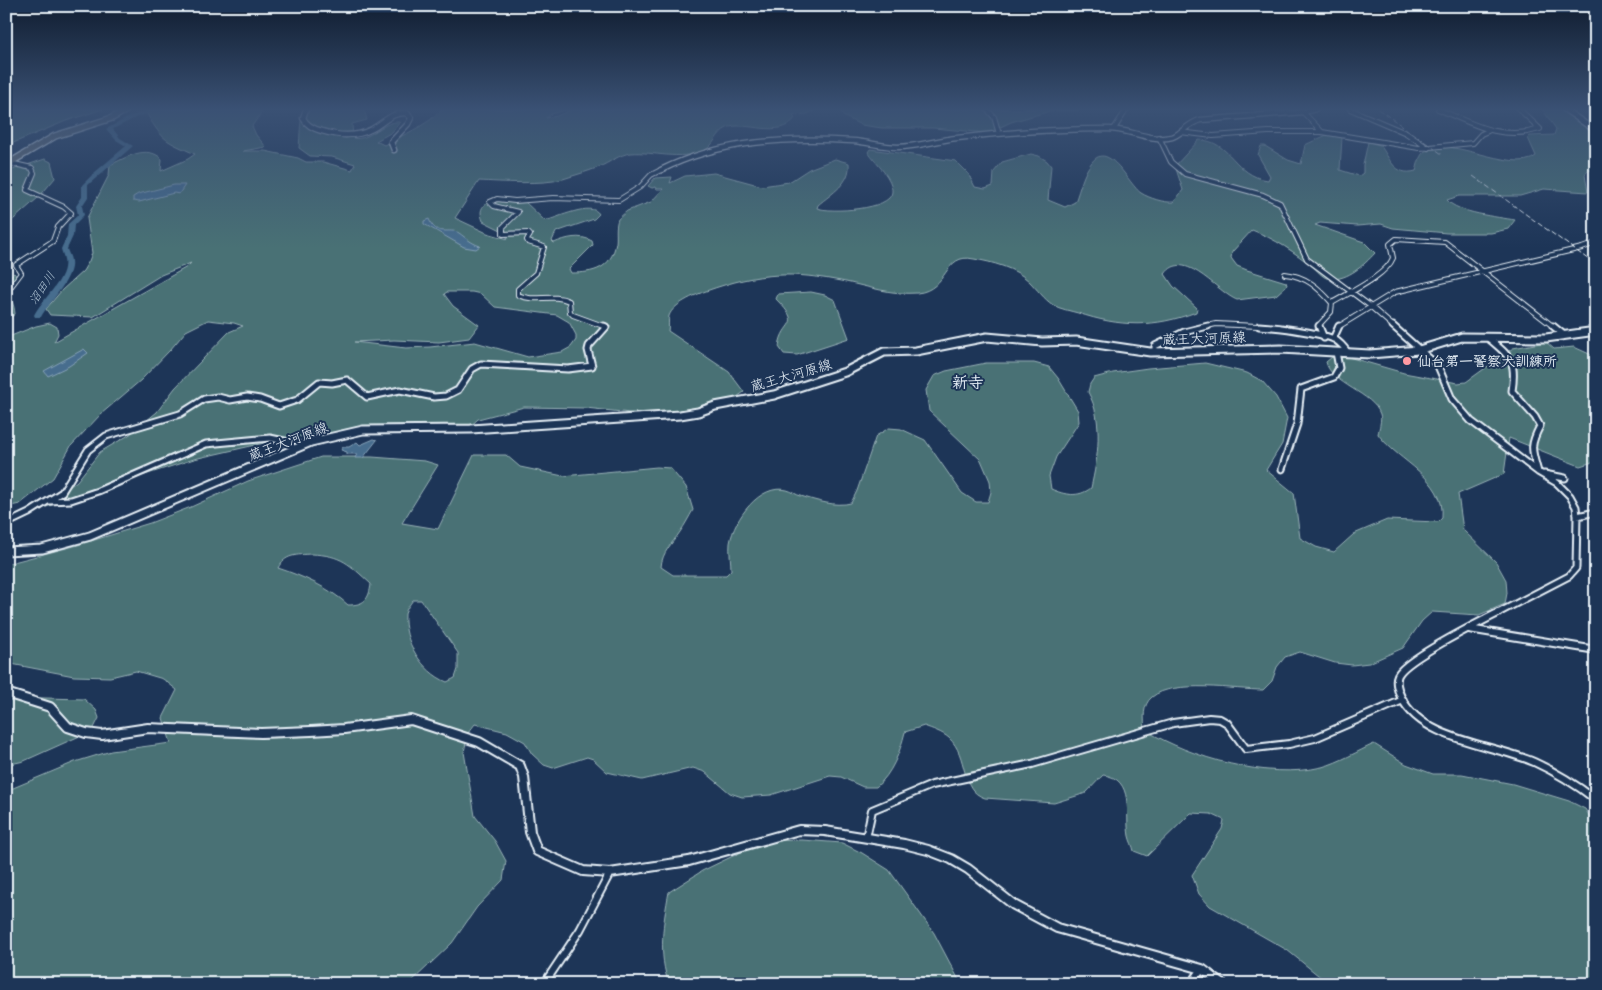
<svg xmlns="http://www.w3.org/2000/svg" width="1602" height="990" font-family="'Playpen Sans','Klee One',sans-serif">
  <style>
    .green { fill: #487175; stroke: #98b1b6; fill-rule: evenodd }
    .water { fill: #466d8e; stroke: #87a2b8 }
    .lines { fill: none; stroke-linecap: round; stroke-linejoin: round }
    .stream { stroke: #87a2b8; stroke-width: 1 }
    .river { fill: #466d8e; fill-rule: evenodd }
    .minor-far2-casing { stroke: #e8f1f8; stroke-width: 6 }
    .minor-far1-casing { stroke: #e8f1f8; stroke-width: 9 }
    .minor-casing { stroke: #e8f1f8; stroke-width: 10 }
    .tertiary-far1-casing { stroke: #e8f1f8; stroke-width: 7 }
    .tertiary-casing { stroke: #e8f1f8; stroke-width: 12 }
    .secondary-casing { stroke: #e8f1f8; stroke-width: 11 }
    .primary-casing { stroke: #e8f1f8; stroke-width: 8 }
    .minor-far2 { stroke: #1d3557; stroke-width: 4 }
    .minor-far1 { stroke: #1d3557; stroke-width: 5 }
    .minor { stroke: #1d3557; stroke-width: 6 }
    .tertiary-far1 { stroke: #1d3557; stroke-width: 4.5 }
    .tertiary { stroke: #1d3557; stroke-width: 8 }
    .secondary { stroke: #1d3557; stroke-width: 7 }
    .primary { stroke: #6a7074; stroke-width: 5.5 }
    .rail { stroke: #e8f1f8; stroke-width: 1; stroke-dasharray: 5.5 2.5; stroke-linecap: butt }
    .poi-dot { fill: #ff9aa2; stroke: #1d3557; stroke-width: 2 }
    .labels { text-anchor: middle; stroke-width: 4; stroke-linejoin: round; paint-order: stroke }
    .far-water-label { font-size: 12px; font-style: italic; fill: #afc3d3; stroke: #1d3557 }
    .street-label { font-size: 14px; fill: #e8f1f8; stroke: #1d3557 }
    .poi-label { font-size: 14px; font-weight: bold; fill: #e8f1f8; stroke: #1d3557; text-anchor: start }
    .quarter-label { font-size: 16px; font-weight: bold; fill: #e8f1f8; stroke: #1d3557 }
  </style>
  <rect width="100%" height="100%" fill="#1d3557"/>
  <filter id="ink" filterUnits="userSpaceOnUse"><feTurbulence type="fractalNoise" baseFrequency=".02" numOctaves="2"/><feDisplacementMap in="SourceGraphic" scale="10" xChannelSelector="R" yChannelSelector="G"/><feConvolveMatrix kernelMatrix="1 2 1 2 8 2 1 2 1" color-interpolation-filters="sRGB"/></filter>
  <g filter="url(#ink)">
    <path class="green" d="M6,109H103L66,121L6,146Z
      M154,109H264L252,126L256,135L266,147L243,151H265L298,158L306,162H323L352,170L355,164L332,157L310,156L299,148C300,138 300,115 304,109H332L336,111L342,109H364L367,120L352,124L353,138C370,142 383,120 400,122L392,132L376,141L384,145C399,137 416,130 430,120C436,115 439,111 446,109H569L551,114L546,118L557,116L573,109H818L807,114L792,115L795,118C780,140 745,120 727,128C716,133 714,147 703,151C679,161 654,151 631,153C620,154 609,163 599,167C587,172 575,175 563,179C543,185 500,182 479,181L455,218L487,233L508,239L503,231L483,221C479,211 481,207 489,201L523,200L545,221C557,218 592,201 599,214L594,219L556,232L552,241L554,243C566,238 580,234 592,241L593,245L569,269L571,273C594,273 611,269 616,243C617,235 615,227 618,219L627,211L651,202L663,189H657L656,187L652,188L648,186L655,178L672,177L670,183L685,176L714,173L762,186L789,182L809,169L835,159L849,163C851,183 832,193 818,205L817,208C830,213 891,210 892,192C893,178 876,164 868,152L870,149L956,161L968,173L975,187L985,189L993,186L994,172L1002,162L1031,154L1039,156L1047,161L1051,166L1048,200L1065,207L1075,202C1080,189 1083,173 1092,162C1109,140 1129,185 1141,193C1149,198 1164,203 1174,202L1183,190L1175,166L1199,140C1231,140 1234,176 1268,180L1270,176L1258,155L1261,146H1265L1288,160L1301,164L1305,145L1333,132L1342,137L1340,170L1359,176L1363,173V165L1368,142L1380,145C1390,158 1394,177 1416,171C1418,165 1419,157 1423,153C1441,131 1514,175 1536,156L1528,138L1530,136L1554,135L1556,129L1542,109H1562L1596,130V169L1587,171L1585,175L1588,192L1544,189L1520,196H1459L1447,200C1457,213 1498,217 1515,220L1508,229L1491,233H1447L1393,228L1381,224L1357,226L1320,223L1315,225L1364,242L1375,253C1364,265 1348,280 1330,279C1323,278 1319,272 1314,268C1295,252 1275,239 1252,230L1232,252L1231,258L1237,266L1247,270L1286,282L1287,285L1276,295L1237,300C1218,293 1184,247 1165,274L1173,286L1197,308L1196,312C1154,328 1120,327 1078,313C1071,311 1060,309 1053,305C1044,299 1037,289 1029,281C1015,268 992,262 974,259C943,252 949,290 917,293C893,295 869,287 846,282C790,271 760,272 706,291C695,295 673,304 669,316C668,320 669,326 668,331L729,372L744,392L724,406L699,410L639,414L586,408L524,407L478,419L466,430L363,431L286,438L194,459L40,509L77,481L100,452L129,435L157,412L175,388L229,332L243,326L234,323L208,320L186,331L170,350L141,380L101,414L71,446L53,478L20,504L6,507V338L36,326L50,323L57,327L58,334L54,342L187,267L191,263L161,275L93,317L50,315L46,309L62,290L83,271L89,261L92,253L87,218L109,175L110,165C125,158 147,144 162,159L161,171L188,159L195,154C167,141 163,142 147,114ZM447,292H472L481,294L495,307L557,315L569,322L576,335V340L571,347L562,352L528,357L475,342L430,347L406,348L354,342L394,340L439,342L469,338L479,325L453,306L444,294Z
      M840,109H1098L1050,111L1011,122L988,133L933,128H882L861,125L843,116Z
      M45,159L51,162L55,178L39,197L6,226V172Z
      M14,273L18,278C2,302 13,292 15,314L6,321V279Z
      M811,292L825,295L835,300L849,338L797,355L784,354L779,347C782,319 805,328 776,299L778,294Z
      M1546,342L1554,349L1574,347L1596,357V461L1580,466L1509,438L1504,474L1458,494L1463,530L1496,562L1506,580L1507,593L1505,604L1479,615L1432,612L1422,621L1403,648L1369,663L1352,665L1335,663L1300,652L1285,657L1277,667L1272,681L1263,690C1236,690 1173,679 1152,697C1142,705 1144,719 1145,730C1192,758 1267,780 1322,767C1340,762 1358,751 1374,744L1406,764L1433,774H1462L1513,784L1569,801L1585,809L1596,826V984H1329L1287,950L1210,906L1199,894L1192,875L1222,829L1224,820L1211,814L1191,813L1147,856L1134,851C1133,846 1130,841 1129,836C1125,815 1135,778 1103,775L1086,793L1054,803L985,798C959,790 969,756 949,738C942,732 932,729 924,726L905,732C900,752 892,774 876,787H863L841,777L830,776L771,795L742,797L730,793L705,772L693,768L642,780L607,772L593,759L587,757L553,768L544,765L532,754L525,742L507,732L475,724L468,733L464,752L475,816L495,841L506,861L503,880L477,907L452,943L409,984H6V791L75,762L111,751L171,743L163,718L177,690L163,679L136,671L110,677L74,676L6,663V564L78,545L150,523L191,507L248,481L321,457H372L425,461L438,465L402,523L438,529L474,455H506L520,467L563,476L657,467L670,468L686,487L693,510C689,517 685,525 680,532C672,544 662,552 661,567L673,575H726L731,570C731,561 729,551 730,543C734,519 760,483 787,490C792,491 796,495 801,496C816,501 836,507 851,503L857,491L876,436L889,428L901,429L925,440L962,493L976,502H988L991,492L990,481L981,460L929,411L926,390L934,376L946,371L986,363H1034L1049,367L1058,378L1078,411L1079,422L1056,457L1049,476L1051,489C1065,495 1078,498 1091,488C1098,457 1104,421 1088,392L1090,384L1094,378L1113,373L1148,368L1205,363L1247,373L1262,381L1276,397L1287,418L1282,444L1266,470L1294,493L1300,538L1316,547L1334,552L1354,534L1387,520L1438,522L1442,518C1446,478 1398,462 1378,434C1379,428 1382,420 1380,414C1373,393 1331,384 1326,362L1332,357L1341,355L1404,373L1458,383L1466,382L1513,348ZM311,554C342,555 349,564 371,584C369,600 364,605 348,605C330,588 302,576 278,568C285,554 297,555 311,554ZM413,600H421L458,653V669L455,678L447,682C422,672 403,641 405,614C406,609 410,604 413,600Z
      M6,697L84,699L96,710L99,718L93,730L24,761L6,765Z
      M802,840L842,843L862,853L889,870L934,933L961,984H669C658,955 663,922 669,892L702,871L764,841Z"/>
    <path class="water" d="M174,185H185L179,194L174,193L139,202L133,201V197L138,194Z
      M429,219C436,238 450,227 459,233C466,238 471,243 480,246L476,249L464,247L424,224V221Z
      M84,349L88,353L69,366L48,376L44,371Z
      M374,439L377,440L363,458H355L357,454H347V452L341,450L343,447H349L357,442L360,445Z"/>
    <g class="lines">
      <path class="stream" d="M1582,109L1596,117"/>
      <path class="river" d="M153,109H162L137,117L113,129L120,138L133,146L88,185V197L82,206L84,215L74,225L73,236L67,249C68,253 71,257 71,261C74,278 49,302 41,317H35L34,315C42,299 68,279 64,260C64,257 62,253 61,249L67,236L68,224L78,215L76,206L82,197V185L94,173L126,146L116,140L106,129L133,115Z"/>
      <g class="minor-far2-casing">
        <path id="minor-far2" d="M987,109L994,117L999,134
          M1350,109L1406,133L1428,148
          M1438,109C1473,124 1501,141 1540,129L1519,109
          M1303,112L1322,132
          M1114,129L1127,109
          M1180,132L1213,136L1268,132H1322L1419,148L1473,143L1481,134L1488,131
          M1159,137L1171,162L1185,174L1263,195L1280,203L1307,259L1370,306L1394,327
          M1285,274C1306,276 1319,288 1332,303
          M6,293L21,273L16,265L53,241L58,227L71,213L64,207L27,190L34,173L32,168L10,163
          M606,327L573,315L570,312L569,301C552,293 535,303 518,295V289L536,273L544,247L528,242L527,240L530,235L528,233L503,234V227L518,212L494,206L490,202L497,199L515,201L553,198L619,200L640,187L651,175L661,170
          M1203,327L1216,324L1279,327
          M1320,327L1319,325L1331,312L1332,303C1348,293 1386,276 1393,258L1390,244L1396,239L1445,242L1554,327
          M1338,327L1395,292L1582,248L1596,243"/>
      </g>
      <g class="minor-far1-casing">
        <path id="minor-far1" d="M1259,326C1277,327 1317,332 1334,339C1341,343 1344,347 1348,353
          M1319,326L1324,338
          M1393,326L1438,366L1452,399L1471,421L1538,472L1557,483L1570,496L1576,507L1577,516L1576,568L1569,576L1496,614
          M1553,326L1564,335
          M1487,337C1510,357 1517,359 1512,391L1535,417L1540,426C1529,447 1532,450 1538,472
          M1333,339L1339,326
          M1155,352V346L1184,332L1208,326
          M1282,469L1297,424L1301,389L1334,377L1339,368L1336,352
          M1544,474L1565,478
          M49,501L71,500L98,491L206,444L270,438L289,442L294,450
          M1577,516L1596,512
          M6,524L29,513L62,492L88,450L106,436L180,414L204,399L218,397L230,400L247,397L260,399L279,406L297,400L319,382L332,383L347,380L367,397L400,390L434,397L446,396L458,390L472,369L481,364L568,369L592,366L588,350L589,346L606,327L604,326"/>
      </g>
      <g class="minor-casing">
        <path id="minor" d="M1498,613C1480,622 1406,659 1398,675C1395,681 1398,691 1401,697C1422,741 1493,744 1534,762C1556,772 1577,785 1596,800
          M1469,629L1596,650
          M866,838L872,810L932,785L1032,764L1173,723L1209,718L1220,719L1227,723L1246,749L1289,744L1315,738L1403,700
          M544,984L580,930L610,873
          M1191,984L1202,969"/>
      </g>
      <g class="tertiary-far1-casing">
        <path id="tertiary-far1" d="M306,109L303,118C307,126 314,129 322,131C338,136 357,137 372,129C385,122 391,112 407,113L411,118L408,124L391,142L394,150
          M1564,109L1596,131
          M661,170C721,140 787,137 853,141C868,142 883,147 898,147C918,147 937,140 957,138C1007,132 1058,129 1108,129C1129,129 1151,142 1172,137C1180,135 1187,124 1200,120L1303,112L1315,109"/>
      </g>
      <g class="tertiary-casing">
        <path id="tertiary" d="M6,693L50,707L68,727L86,733L102,735L148,728L261,733L311,731L344,729L411,720L479,742L520,766L524,777L530,832L537,851L583,871L610,873L689,861L799,830L825,831L904,844L928,850L951,859L968,869L1014,905L1057,928L1202,969L1222,984"/>
      </g>
      <g class="secondary-casing">
        <path id="secondary" d="M6,551L42,549L90,536L311,442L363,430L471,429L680,415L698,412L715,406L774,395L845,372L884,352L916,351L987,337L1042,342L1076,341L1150,352L1281,349L1370,354L1419,350L1462,337L1546,338L1596,331"/>
      </g>
      <g class="primary-casing">
        <path id="primary" d="M6,165L55,136L112,118L128,109"/>
      </g>
      <use href="#minor-far2" class="minor-far2"/>
      <use href="#minor-far1" class="minor-far1"/>
      <use href="#minor" class="minor"/>
      <use href="#tertiary-far1" class="tertiary-far1"/>
      <use href="#tertiary" class="tertiary"/>
      <use href="#secondary" class="secondary"/>
      <use href="#primary" class="primary"/>
      <path class="rail" d="M1378,109L1442,154
        M1473,176L1596,265"/>
    </g>
  </g>
  <linearGradient id="sky" x2="0" y2="1"><stop stop-color="#101d30"/><stop offset="0.44" stop-color="#3a5174"/><stop offset="1" stop-color="#3a5174" stop-opacity="0"/></linearGradient>
  <rect width="1602" height="248" fill="url(#sky)"/>
  <circle class="poi-dot" cx="1407" cy="361" r="5"/>
  <g class="labels">
    <g class="far-water-label">
      <text transform="translate(42 288) rotate(-56)" y="4">沼田川</text>
    </g>
    <g class="street-label">
      <text transform="translate(1204 338) rotate(-2)" y="5">蔵王大河原線</text>
      <text transform="translate(791 375) rotate(-16)" y="5">蔵王大河原線</text>
      <text transform="translate(288 441) rotate(-21)" y="5">蔵王大河原線</text>
    </g>
    <g class="poi-label">
      <text x="1417" y="366">仙台第一警察犬訓練所</text>
    </g>
    <g class="quarter-label">
      <text x="968" y="388">新寺</text>
    </g>
  </g>
  <rect width="1602" height="990" fill="none" stroke="#1d3557" stroke-width="25"/>
  <rect x="12" y="12" width="1577" height="965" fill="none" stroke="#e8f1f8" stroke-width="2" filter="url(#ink)"/>
</svg>
